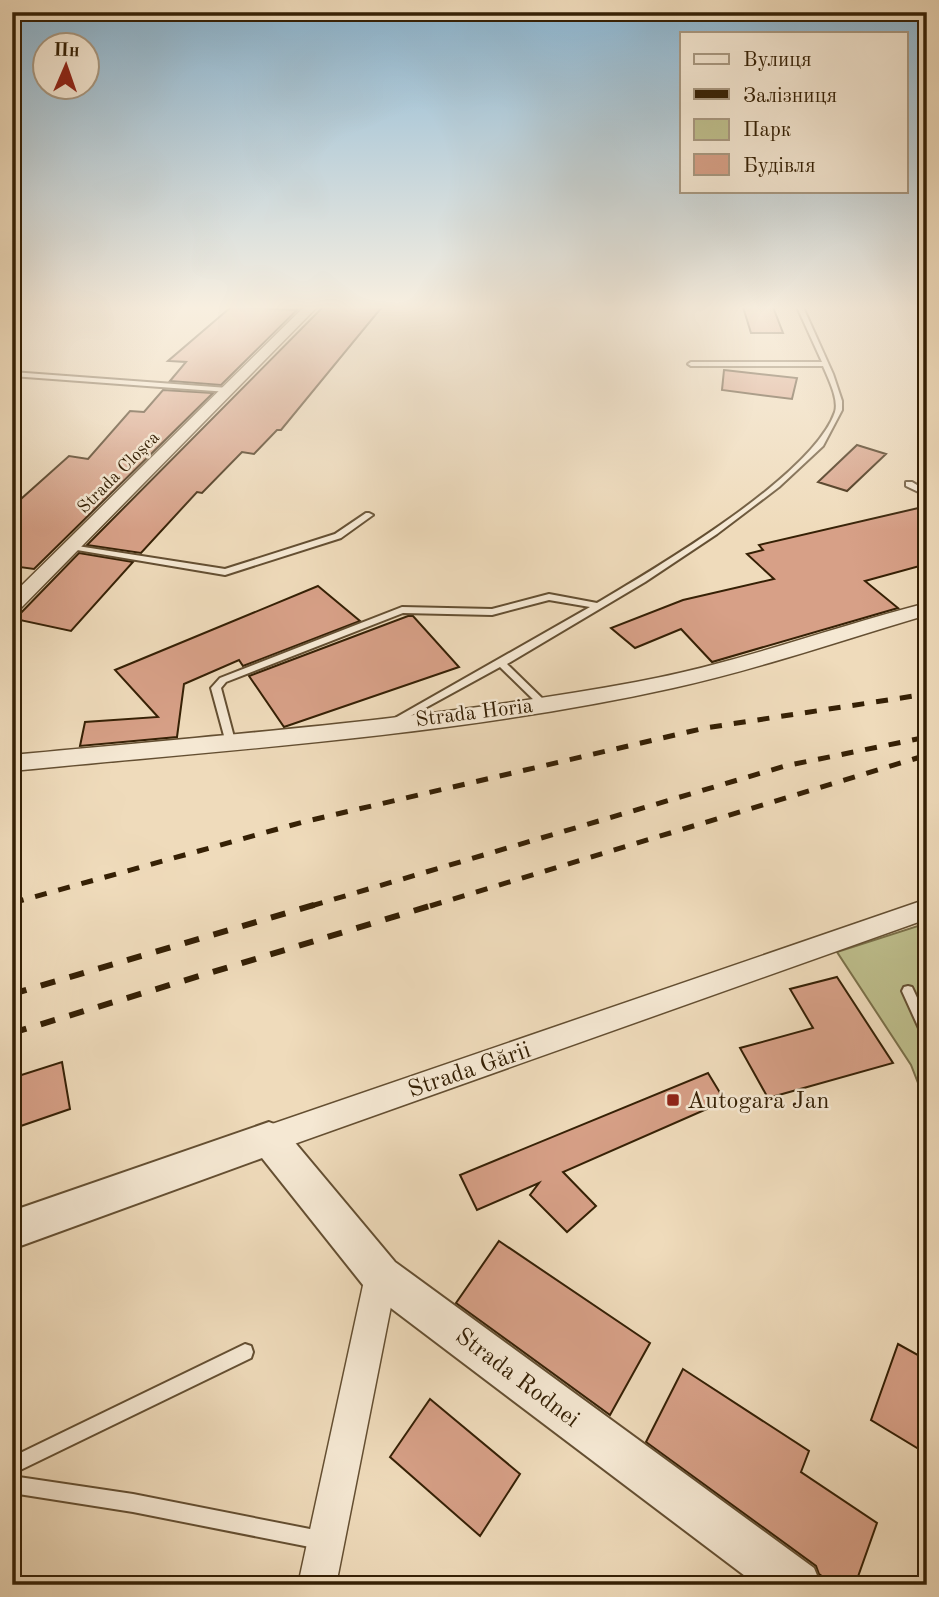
<svg xmlns="http://www.w3.org/2000/svg" width="939" height="1597" font-family="'Old Standard TT',serif">
  <style>
    .green { fill: #bebf8d; stroke: #7a7049; stroke-width: 2 }
    .building { fill: #d7a087; stroke: #352005; stroke-width: 2 }
    .lines { fill: none; stroke-linecap: round; stroke-linejoin: round }
    .service-casing { stroke: #644f32; stroke-width: 4 }
    .minor-casing { stroke: #644f32; stroke-width: 3 }
    .tertiary-casing { stroke: #644f32; stroke-width: 4 }
    .service { fill: #f5e8d3; fill-rule: evenodd }
    .minor { fill: #f5e8d3; fill-rule: evenodd }
    .tertiary { fill: #f5e8d3; fill-rule: evenodd }
    .rail-far1 { stroke: #352005; stroke-width: 5; stroke-dasharray: 12 12; stroke-linecap: butt }
    .rail { stroke: #352005; stroke-width: 6; stroke-dasharray: 15 15; stroke-linecap: butt }
    .poi-dot { fill: #8f2418; stroke: #f5e8d3; stroke-width: 2.5 }
    .labels { text-anchor: middle; stroke-width: 5; stroke-linejoin: round; paint-order: stroke }
    .far-street-label { font-size: 18px; fill: #352005; stroke: #f5e8d3 }
    .street-label { font-size: 21px; fill: #352005; stroke: #f5e8d3 }
    .near-street-label { font-size: 24px; fill: #352005; stroke: #f5e8d3 }
    .near-poi-label { font-size: 24px; fill: #352005; stroke: #f5e8d3; text-anchor: start }
  </style>
  <rect width="100%" height="100%" fill="#efdbbb"/>
  <filter id="stains"><feTurbulence type="fractalNoise" baseFrequency=".00286" numOctaves="4"/><feColorMatrix values="0 0 0 0 .2 0 0 0 0 .09 0 0 0 0 .02 0 0 0 .5 -.17"/></filter>
  <radialGradient id="worn" r=".72"><stop offset=".6" stop-color="#630" stop-opacity="0"/><stop offset="1" stop-color="#630" stop-opacity=".3"/></radialGradient>
  <path class="green" d="M927,923V1106L911,1065L837,952Z"/>
  <path class="building" d="M231,307L297,310L221,385L170,381L186,362L168,361Z
    M323,307H382L281,430H277L254,454L242,452L202,493L197,492L141,553L87,545Z
    M743,307H773L783,333H751Z
    M724,370L797,378L792,399L722,390Z
    M163,390L213,393L34,569L12,566V507L69,456L88,459L130,411L144,412Z
    M857,445L886,454L847,491L818,482Z
    M927,506V564L865,581L898,608L712,662L681,629L635,648L611,628L683,600L774,579L747,554L763,550L759,545Z
    M79,553L133,562L71,631L15,619Z
    M318,586L360,621L243,666L239,660L184,684L177,737L80,746L85,722L158,717L115,670Z
    M408,616H413L459,667L284,727L249,676Z
    M837,977L893,1063L768,1098L740,1048L813,1028L790,989Z
    M62,1062L70,1109L12,1129V1078Z
    M708,1073L725,1101L563,1172L596,1206L567,1232L530,1195L539,1183L477,1210L460,1175Z
    M499,1241L650,1343L610,1415L456,1303Z
    M898,1344L927,1360V1454L871,1420Z
    M683,1369L809,1451L801,1472L877,1523L855,1585H835L819,1574L816,1566L646,1442Z
    M430,1399L520,1474L480,1536L390,1457Z"/>
  <g class="lines">
    <g class="service-casing">
      <path id="service" d="M797,307H803L833,374L842,401V410L823,446L779,487L717,534L645,582L507,664L546,702L548,704L546,706H540L500,667L396,724L393,725L388,722L590,607L549,600L492,615L403,613L226,682L221,688L235,741L234,743H226L211,688L220,678L402,607L492,609L549,594L597,603C656,568 813,476 835,412C839,399 828,378 823,366H691L688,364L691,362H822Z
        M12,372L228,388L231,390L228,392L12,376Z
        M906,482H912L927,491V496L906,486Z
        M366,513H369L373,515L341,538L225,575L71,549L67,547L71,545L225,569L335,534Z
        M908,986L912,987L927,1019V1036L922,1035L902,991L904,987Z
        M245,1344L251,1346L253,1352L251,1358L12,1474V1457Z
        M12,1476L133,1494L320,1531L326,1534L329,1540L326,1546L320,1549L133,1512L12,1493Z"/>
    </g>
    <g class="minor-casing">
      <path id="minor" d="M304,307H317L19,610L12,612V595Z
        M927,603V615C842,640 759,669 673,688C457,736 232,749 12,771V755C220,735 430,720 636,682C736,664 829,628 927,603Z
        M927,899V919L269,1153L258,1149L254,1139L258,1129L269,1125Z
        M381,1260L392,1265L397,1276L336,1585H298L365,1276L370,1265Z"/>
    </g>
    <g class="tertiary-casing">
      <path id="tertiary" d="M269,1122L282,1127L395,1262L814,1568L821,1585H757L367,1290L262,1158L12,1249V1211Z"/>
    </g>
    <use href="#service" class="service"/>
    <use href="#minor" class="minor"/>
    <use href="#tertiary" class="tertiary"/>
    <path class="rail-far1" d="M12,903L303,822L705,728L927,694
      M311,906L785,766L927,737
      M430,906L927,755"/>
    <path class="rail" d="M12,994L317,904
      M12,1033L436,904"/>
  </g>
  <linearGradient id="sky" x2="0" y2="1"><stop stop-color="#89b6d4"/><stop offset="0.58" stop-color="#f8efe0"/><stop offset="1" stop-color="#f8efe0" stop-opacity="0"/></linearGradient>
  <rect width="939" height="530" fill="url(#sky)"/>
  <rect class="poi-dot" x="666" y="1093" width="14" height="14" rx="3.5"/>
  <g class="labels">
    <g class="far-street-label">
      <text transform="translate(118 472) rotate(-45)" y="6">Strada Cloșca</text>
    </g>
    <g class="street-label">
      <text transform="translate(474 712) rotate(-7)" y="7">Strada Horia</text>
    </g>
    <g class="near-street-label">
      <text transform="translate(469 1069) rotate(-19)" y="8">Strada Gării</text>
      <text transform="translate(518 1377) rotate(37)" y="8">Strada Rodnei</text>
    </g>
    <g class="near-poi-label">
      <text x="687" y="1108">Autogara Jan</text>
    </g>
  </g>
  <rect width="939" height="1597" fill="none" stroke="#efdbbb" stroke-width="42"/>
  <rect x="14" y="14" width="911" height="1569" fill="none" stroke="#352005" stroke-width="3.5"/>
  <rect x="21" y="21" width="897" height="1555" fill="none" stroke="#352005" stroke-width="2"/>
  <rect x="680" y="32" width="228" height="161" fill="#f5e8d3" stroke="#a89881" stroke-width="2"/>
  <rect x="694" y="54" width="35" height="10" fill="#f5e8d3" stroke="#a89881" stroke-width="2"/>
  <text x="743" y="66" font-size="21" fill="#352005">Вулиця</text>
  <rect x="694" y="89" width="35" height="10" fill="#352005" stroke="#a89881" stroke-width="2"/>
  <text x="743" y="102" font-size="21" fill="#352005">Залізниця</text>
  <rect x="694" y="119" width="35" height="21" fill="#bebf8d" stroke="#a89881" stroke-width="2"/>
  <text x="743" y="136" font-size="21" fill="#352005">Парк</text>
  <rect x="694" y="154" width="35" height="21" fill="#d7a087" stroke="#a89881" stroke-width="2"/>
  <text x="743" y="172" font-size="21" fill="#352005">Будівля</text>
  <g transform="translate(66 66) rotate(2)"><circle r="33" fill="#f5e8d3" stroke="#a89881" stroke-width="2"/>
  <path d="M0-5L12 26L0 18L-12 26Z" fill="#8f2418"/>
  <text y="-10" font-size="19" font-weight="bold" text-anchor="middle" fill="#352005">Пн</text>
  </g>
  <rect width="100%" height="100%" filter="url(#stains)"/>
  <rect width="100%" height="100%" fill="url(#worn)"/>
</svg>
